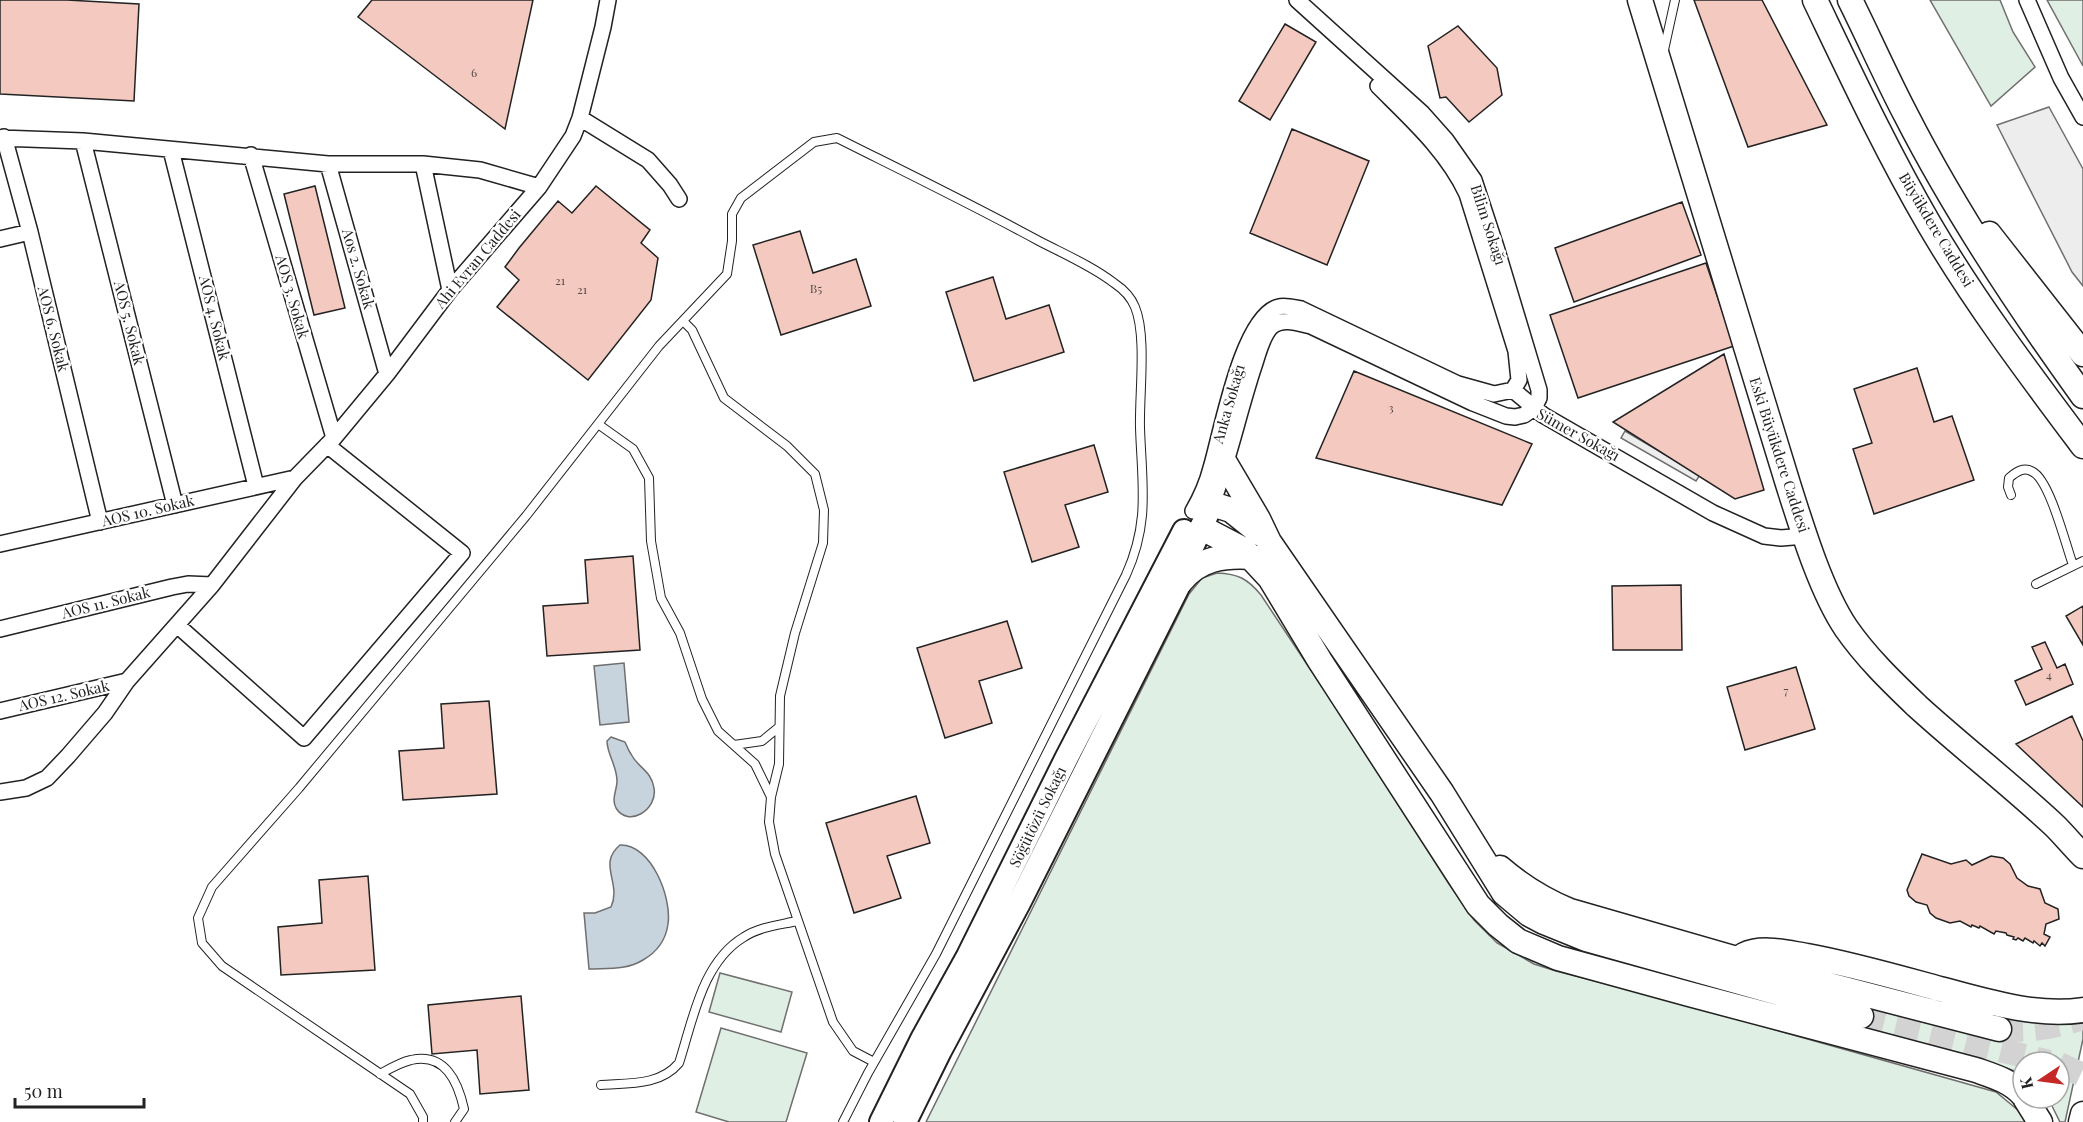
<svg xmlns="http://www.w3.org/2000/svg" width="2083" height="1122" font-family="'Playfair Display',serif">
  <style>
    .green { fill: #e0efe3; stroke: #6f6f6f; stroke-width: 1.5 }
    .parking { fill: #ededed; stroke: #6f6f6f; stroke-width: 1.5 }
    .water { fill: #c7d3dd; stroke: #6f6f6f; stroke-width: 1.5 }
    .building { fill: #f3c9c0; stroke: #222; stroke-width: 1.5 }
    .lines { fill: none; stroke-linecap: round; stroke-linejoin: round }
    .primary-tunnel { stroke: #d3d3d3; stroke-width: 24; stroke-dasharray: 24 12; stroke-linecap: butt }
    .lane-casing { stroke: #222; stroke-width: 10 }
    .street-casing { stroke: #222; stroke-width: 18 }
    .secondary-casing { stroke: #222; stroke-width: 26 }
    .primary-casing { stroke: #222; stroke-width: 27 }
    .lane { stroke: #fff; stroke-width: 8 }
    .street { stroke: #fff; stroke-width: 15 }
    .secondary { stroke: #fff; stroke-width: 22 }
    .primary { stroke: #fff; stroke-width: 24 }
    .labels { text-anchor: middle; stroke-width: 4.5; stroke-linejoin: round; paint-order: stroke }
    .number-label { font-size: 12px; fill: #564c4a }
    .street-label { font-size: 15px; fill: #222; stroke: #fff }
  </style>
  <rect width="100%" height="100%" fill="#fff"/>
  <path class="green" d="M1930,0H2000L2013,32L2035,67L1991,106Z
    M2047,0H2083V66Z
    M1217,573C1238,574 1247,578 1261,595L1336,708L1449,884L1474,920L1497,943L1534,964L1556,971L1662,998L1996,1092L2019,1111L2026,1122H926L1189,594L1202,578Z
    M720,973L792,992L781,1032L709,1012Z
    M1865,1002L2000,1033L2003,1015L2051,1023L2083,1022V1039L2065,1122H2060L2048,1098H2059V1062H2023V1074L2003,1067L1859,1027Z
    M721,1028L807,1053L786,1122H729L696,1112Z"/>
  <path class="parking" d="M2049,107L2083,169V286L2072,272L1997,125Z
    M1625,431L1700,475L1696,481L1621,438Z"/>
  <path class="water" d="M624,663L629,722L600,725L594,666Z
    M611,737L625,742C627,746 628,750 631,754C638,768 651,770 654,788C658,810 628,828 616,808C611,799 617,790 617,781C617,766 607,754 607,741Z
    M620,845C651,844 672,897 668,924C666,939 657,952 643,960C627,970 608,968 589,969L584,913H595L611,907C622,883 597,864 620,845Z"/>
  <path class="building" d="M0,0H67L139,4L134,101L0,94Z
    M372,0H533L505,129L358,17Z
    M1694,0H1762L1827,125L1748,147Z
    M1285,24L1316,42L1270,120L1239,101Z
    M1458,26L1497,68L1502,95L1469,122L1446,97L1440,98L1428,46Z
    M1292,129L1369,161L1327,265L1250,233Z
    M315,186L345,308L314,315L284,194Z
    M596,186L650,230L641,243L658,258L651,300L588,380L497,307L519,280L505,267L519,248L558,201L572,213Z
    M1682,202L1701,255L1574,302L1555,248Z
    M800,231L813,273L856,259L871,306L781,335L753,245Z
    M1706,263L1734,346L1578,398L1550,315Z
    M993,277L1006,319L1049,305L1064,352L974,381L946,292Z
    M1724,354L1764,490L1735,499L1613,422Z
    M1917,368L1934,422L1952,416L1974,480L1874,514L1853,449L1872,443L1854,389Z
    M1354,371L1532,444L1502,505L1316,458Z
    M1094,445L1108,492L1065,505L1079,547L1032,562L1004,472Z
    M633,556L640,650L547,656L543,606L588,603L585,560Z
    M1681,585L1682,650H1613L1612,586Z
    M2083,606V645L2066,616Z
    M1007,621L1022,668L979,681L992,723L945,738L917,648Z
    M2045,642L2057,668L2065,664L2073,684L2026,705L2015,681L2042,669L2032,647Z
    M1796,667L1815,729L1745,750L1727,687Z
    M489,701L497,794L403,800L399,751L444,748L441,704Z
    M2072,716L2083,741V807L2016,744Z
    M916,796L930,843L887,856L901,898L854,913L826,823Z
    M1922,854L1951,864L1966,860L1972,865L1991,856L2003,858L2010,864L2017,878L2028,886L2040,889L2045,903L2058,909L2059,919L2046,924L2044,934L2050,937L2045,946L2042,943L2040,946L2034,941L2033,943L2025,938L2023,941L2018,938L2016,940L2013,939L2014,937L2007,935L2006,933L1996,931L1994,934L1980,926L1979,928L1972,925L1971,927L1960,921L1950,923L1936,918L1930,913L1927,905L1916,902L1909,896L1907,890Z
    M368,876L375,970L281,975L278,927L322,923L319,880Z
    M521,996L529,1090L480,1094L477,1050L432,1054L428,1005Z"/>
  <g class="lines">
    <path class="primary-tunnel" d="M1861,1016L2049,1062
      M1999,1029C2028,1032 2055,1027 2083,1018
      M2059,1064L2083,1075"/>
    <g class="lane-casing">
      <path id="lane" d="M1664,50L1675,0
        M683,321L692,330L724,398L787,446L815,474L824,510L823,543L795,633L780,696L779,764L771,797L769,822L775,854L833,1022L853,1051L874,1062
        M598,424L633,449L649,478L651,541L661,598L680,633L702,699L718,731L755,764L771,797
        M2011,495L2008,487L2009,478C2016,472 2024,466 2033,472C2050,481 2066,546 2073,565
        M2036,584L2083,561
        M734,745L762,741L779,727
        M380,1074C389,1069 401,1062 411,1060C445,1052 458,1082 464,1109L455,1122
        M601,1085C628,1083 660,1086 679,1063C693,1020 702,962 744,937C759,927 779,925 797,921
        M423,1122V1117L410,1094L222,966L202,943L198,918L212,887L299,788L526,516L659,346L727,274L732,241V214L741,198L814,142L837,138C905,172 973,205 1039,241C1064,254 1092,266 1114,283C1123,289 1131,297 1135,307C1147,336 1139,395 1140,428C1142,485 1150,522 1126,575L936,954L868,1073L843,1122"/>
    </g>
    <g class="street-casing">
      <path id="street" d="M2027,0L2061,78L2083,117
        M1378,86C1411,119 1447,151 1467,194L1516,351L1519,380L1513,390
        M580,118L648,160L670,185L679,199
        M4,137L30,232L100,522
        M0,138L83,141L328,164H423L480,170L539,187
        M83,141L175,505
        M171,150L256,486
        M251,155L334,438
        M328,164L387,374
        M423,164L450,290
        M0,239L30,232
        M1513,390L1543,415L1713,513L1764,536L1781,538L1805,536
        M1212,504C1229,459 1239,411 1254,366C1258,354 1262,336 1271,327C1282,317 1298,323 1311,326L1473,403L1506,416L1515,417L1524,415L1534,408L1539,398V390L1496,247L1474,180L1446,140L1422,113L1297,0
        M1193,511C1201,497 1207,484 1211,468C1221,436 1242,315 1279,307C1285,305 1295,308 1301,309L1458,384L1494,394L1513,390
        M0,544L295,478
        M177,625L304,738L462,553L327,445
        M0,629L172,587L188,584L212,585
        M0,711L127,681
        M0,792L26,788L47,778L68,756L105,713L127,681L212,585L295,478L334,438L387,374L450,290L539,187L573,136L580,118L603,27L608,0"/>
    </g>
    <g class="secondary-casing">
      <path id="secondary" d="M881,1122L922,1039L968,956L1066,759L1184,531
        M905,1122L940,1051L1019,903L1181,581L1189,554L1212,504"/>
    </g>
    <g class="primary-casing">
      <path id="primary" d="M1640,0L1788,484C1802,528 1821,591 1846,628C1866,657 1892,682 1917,706C1962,747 2010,784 2055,826C2065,836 2073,846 2083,856
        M1815,0C1851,75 1887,152 1929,224C1974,301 2029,374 2083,446
        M1850,0C1869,38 1886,77 1906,115C1956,213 2018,306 2083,396
        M1989,234L2083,354
        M1225,463L1258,519L1269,542L1442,793L1504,893L1529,914L1544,922L1586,939L1861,1016
        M1212,504L1231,510L1261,534
        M1202,528L1244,550L1270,578L1320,661L1478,905L1498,925L1518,941L1558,958L1689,994L1976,1070C1993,1076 2011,1081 2023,1095
        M1181,581C1200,558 1224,555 1253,557
        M1500,868C1522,887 1543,900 1570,911L1806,979L1999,1029
        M1744,955C1762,946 1787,953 1807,956C1851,964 1896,977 1940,989C1986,1001 2035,1017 2083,1010
        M2025,1098L2040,1122
        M2081,1122L2083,1114"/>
    </g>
    <use href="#lane" class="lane"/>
    <use href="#street" class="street"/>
    <use href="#secondary" class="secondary"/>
    <use href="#primary" class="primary"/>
  </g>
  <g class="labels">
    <g class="number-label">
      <text x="474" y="77">6</text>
      <text x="560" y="285">21</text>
      <text x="816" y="293">B5</text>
      <text x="582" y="294">21</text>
      <text x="1391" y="412">3</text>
      <text x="2049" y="679">4</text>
      <text x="1786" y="695">7</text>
    </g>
    <g class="street-label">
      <text transform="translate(1488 225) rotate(72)" y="5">Bilim Sokağı</text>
      <text transform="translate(1936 230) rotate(59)" y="5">Büyükdere Caddesi</text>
      <text transform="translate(478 259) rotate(-50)" y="5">Ahi Evran Caddesi</text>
      <text transform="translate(358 269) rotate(74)" y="5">Aos 2. Sokak</text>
      <text transform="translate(292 297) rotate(74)" y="5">AOS 3. Sokak</text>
      <text transform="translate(214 318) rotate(76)" y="5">AOS 4. Sokak</text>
      <text transform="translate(129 323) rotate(76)" y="5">AOS 5. Sokak</text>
      <text transform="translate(53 329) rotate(76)" y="5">AOS 6. Sokak</text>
      <text transform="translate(1229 404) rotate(-74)" y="5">Anka Sokağı</text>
      <text transform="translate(1578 435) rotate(29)" y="5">Sümer Sokağı</text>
      <text transform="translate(1779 455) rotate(72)" y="5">Eski Büyükdere Caddesi</text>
      <text transform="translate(148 511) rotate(-13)" y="5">AOS 10. Sokak</text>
      <text transform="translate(106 603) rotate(-14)" y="5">AOS 11. Sokak</text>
      <text transform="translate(64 696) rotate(-13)" y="5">AOS 12. Sokak</text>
      <text transform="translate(1038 817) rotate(-64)" y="5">Söğütözü Sokağı</text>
    </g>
  </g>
  <g transform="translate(2041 1080) rotate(257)"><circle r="28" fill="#ffffff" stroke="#a7a7a7" stroke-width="1.5"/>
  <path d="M0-4.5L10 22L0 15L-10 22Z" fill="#c62828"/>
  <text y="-9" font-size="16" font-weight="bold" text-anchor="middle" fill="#222222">K</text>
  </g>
  <path d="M15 1098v9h129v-9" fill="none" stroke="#222222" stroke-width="3"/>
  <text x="24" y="1098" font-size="18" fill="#222222" stroke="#ffffff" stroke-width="4.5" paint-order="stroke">50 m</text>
</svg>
